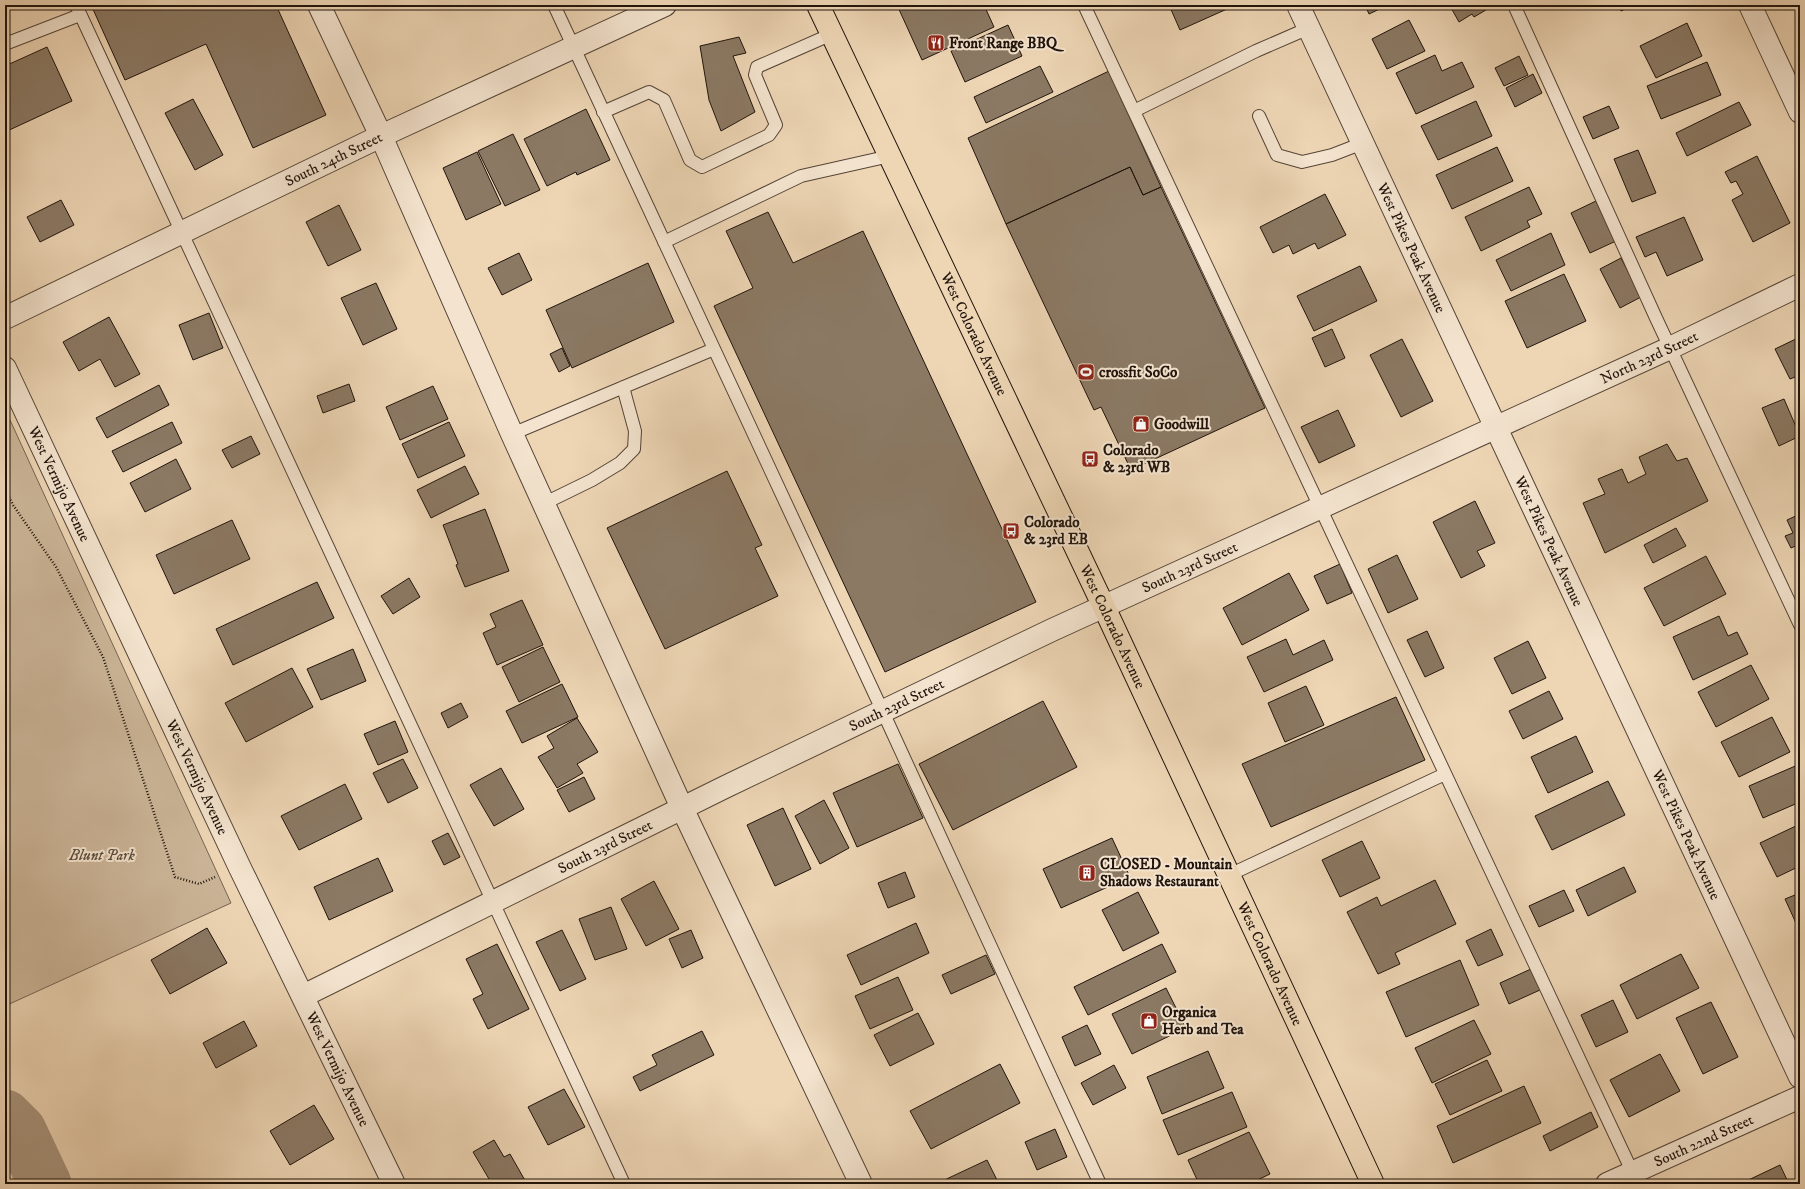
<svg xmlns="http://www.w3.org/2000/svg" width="1805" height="1189" font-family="'IM FELL DW Pica',serif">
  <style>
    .green { fill: #cbb598; stroke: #766452 }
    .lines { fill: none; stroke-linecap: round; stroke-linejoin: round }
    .river { stroke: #a8947c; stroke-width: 53 }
    .building { fill: #8b7964; stroke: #20140c }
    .service-casing { stroke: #544436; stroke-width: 14 }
    .minor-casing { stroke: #544436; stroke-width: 24 }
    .primary-casing { stroke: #20140c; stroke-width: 24 }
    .path { stroke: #20140c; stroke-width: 2.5; stroke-dasharray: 1 2; stroke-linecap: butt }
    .service { stroke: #f4e4cf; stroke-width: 12 }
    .minor { stroke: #f4e4cf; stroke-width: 22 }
    .primary { stroke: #eed6b5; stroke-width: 22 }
    .labels { text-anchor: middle; stroke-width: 4; stroke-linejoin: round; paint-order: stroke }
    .poi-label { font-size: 15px; font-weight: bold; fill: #20140c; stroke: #f4e4cf; text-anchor: start }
    .street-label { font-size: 15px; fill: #20140c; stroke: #f4e4cf }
    .park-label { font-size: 15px; font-style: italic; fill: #5c4c3d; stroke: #f4e4cf }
  </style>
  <rect width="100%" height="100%" fill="#eed6b5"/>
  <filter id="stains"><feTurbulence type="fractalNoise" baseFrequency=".005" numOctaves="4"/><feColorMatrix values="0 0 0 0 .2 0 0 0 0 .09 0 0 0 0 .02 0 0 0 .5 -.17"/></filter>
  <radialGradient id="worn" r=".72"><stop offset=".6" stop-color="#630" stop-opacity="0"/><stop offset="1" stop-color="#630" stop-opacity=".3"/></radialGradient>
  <path class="green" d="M5,409L231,903L5,1006Z"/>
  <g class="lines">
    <path class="river" d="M5,1116L20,1131L45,1184"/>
  </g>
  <path class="building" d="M95,5H276L326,115L253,148L206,44L125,80L92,7Z
    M897,5H984L994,27L922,60Z
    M1169,5H1236L1180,30Z
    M1365,5H1388L1369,14Z
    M1451,5H1490L1491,7L1474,17L1472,14L1459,22L1450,6Z
    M1618,5H1633L1621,11Z
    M1409,20L1425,51L1387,69L1372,39Z
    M1687,23L1702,56L1656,78L1640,46Z
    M1008,25L1022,56L965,82L951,51Z
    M739,37L746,53L733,56L755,112L721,131L709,100L700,46Z
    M47,47L72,101L5,132V66Z
    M1435,55L1442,71L1462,62L1474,87L1416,114L1396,73Z
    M1519,56L1528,75L1504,86L1495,68Z
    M1707,62L1721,95L1661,119L1647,86Z
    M1040,66L1053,92L986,123L974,97Z
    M1109,71L1161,187L1143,195L1130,167L1006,224L968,138Z
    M1533,74L1542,93L1515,107L1506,88Z
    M193,99L223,155L195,170L165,113Z
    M1476,101L1492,136L1438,160L1421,126Z
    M1739,102L1751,125L1687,156L1676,133Z
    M1609,106L1619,128L1593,139L1583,117Z
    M586,109L610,160L577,175L576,172L547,186L524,139Z
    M513,134L540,190L505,206L478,151Z
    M1497,147L1513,181L1452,209L1436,175Z
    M1638,150L1656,193L1632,202L1614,159Z
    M477,152L501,204L466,220L443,168Z
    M1757,156L1790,223L1753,242L1732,200L1743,194L1736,181L1731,183L1725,172Z
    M1130,167L1143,195L1161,187L1265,408L1131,470L1101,407L1094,410L1006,224Z
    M1529,187L1542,214L1527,221L1530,227L1481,251L1465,217Z
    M1325,194L1346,235L1318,249L1315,243L1293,254L1289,245L1273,253L1260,227Z
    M61,200L74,225L40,242L27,217Z
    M1596,201L1616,241L1590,253L1571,213Z
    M339,205L361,250L328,266L306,222Z
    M768,212L793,263L863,231L1036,602L885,672L714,306L753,288L726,231Z
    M1684,217L1703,260L1667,276L1656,252L1645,257L1636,237Z
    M1551,233L1565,265L1511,291L1496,260Z
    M519,253L532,280L502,295L488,268Z
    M1621,258L1641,297L1620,308L1600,269Z
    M648,263L674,322L572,368L546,310Z
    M1360,266L1377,301L1314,331L1297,296Z
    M1564,274L1586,321L1527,348L1505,301Z
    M376,283L397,329L363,345L341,298Z
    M209,313L223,348L193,360L179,325Z
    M109,317L140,374L115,387L100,359L79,371L63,342Z
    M1332,329L1345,358L1325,367L1312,338Z
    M1800,337V375L1790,379L1775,349Z
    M1402,339L1433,401L1401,417L1370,355Z
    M562,348L570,366L559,372L550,354Z
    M349,384L355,401L323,413L317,396Z
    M159,385L169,405L107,438L96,418Z
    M433,386L448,419L400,440L386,407Z
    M1784,399L1800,436L1779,446L1762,408Z
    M1338,410L1355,446L1319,463L1301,427Z
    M172,422L182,443L123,472L112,451Z
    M449,422L465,456L418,478L402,444Z
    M251,436L260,454L232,468L222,450Z
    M1667,444L1677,461L1687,458L1708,501L1605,553L1583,503L1605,494L1598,479L1622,469L1628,483L1646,474L1639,457Z
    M176,459L191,489L145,512L130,483Z
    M465,466L479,494L431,518L417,490Z
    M727,471L762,545L755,548L778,596L665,649L607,528Z
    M1475,501L1495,543L1477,551L1485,566L1461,578L1433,522Z
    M485,509L509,571L465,587L456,565L458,564L443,525Z
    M1800,514V544L1791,548L1785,536L1793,533L1787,520Z
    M232,520L250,559L174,594L156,555Z
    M1676,528L1686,546L1653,563L1644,545Z
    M1397,555L1418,599L1388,613L1368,569Z
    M1706,556L1726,594L1664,626L1644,588Z
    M1340,564L1352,593L1327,604L1314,576Z
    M1289,573L1309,610L1242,645L1223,608Z
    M409,578L420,597L393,614L381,596Z
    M317,582L334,618L233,665L216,629Z
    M522,600L543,645L497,665L483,633L496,627L490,614Z
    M1719,616L1728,636L1737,632L1748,654L1693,680L1673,637Z
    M1427,631L1444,668L1425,677L1407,640Z
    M1286,639L1293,655L1324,640L1333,660L1264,692L1247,657Z
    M1528,641L1546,678L1512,694L1494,658Z
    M543,647L560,682L519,702L502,667Z
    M353,649L366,681L321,700L307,669Z
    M1751,665L1769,699L1716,727L1698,692Z
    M292,668L313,707L246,742L225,703Z
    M562,684L578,717L522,743L506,711Z
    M1306,686L1324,725L1285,742L1268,703Z
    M1549,691L1563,719L1523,739L1509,711Z
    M1396,697L1425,760L1271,827L1242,764Z
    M1043,701L1077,767L953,830L919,764Z
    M461,703L468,717L448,728L441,713Z
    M1772,717L1790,752L1739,777L1721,742Z
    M577,718L598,752L577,764L583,773L557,788L538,757L554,748L547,736Z
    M395,721L408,752L378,765L364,734Z
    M1576,736L1593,772L1548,793L1531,757Z
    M403,759L418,788L388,803L373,773Z
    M898,764L923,818L857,847L833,793Z
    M1800,764V802L1763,818L1749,786Z
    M501,768L524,809L494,826L470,785Z
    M584,777L595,799L569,812L557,790Z
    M1608,781L1625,815L1552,850L1535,816Z
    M345,784L362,819L299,850L281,816Z
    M824,800L849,848L820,864L795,816Z
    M783,808L811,869L775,886L747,825Z
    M1800,824V866L1777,877L1760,843Z
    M448,833L460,857L444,865L432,841Z
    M1112,838L1130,877L1061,908L1043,869Z
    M1362,841L1380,878L1340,897L1322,860Z
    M378,858L393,891L329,920L314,887Z
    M1624,867L1636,892L1588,916L1576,890Z
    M905,872L915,897L888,908L878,883Z
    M1435,880L1456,924L1395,953L1400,964L1378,974L1347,912L1377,897L1381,906Z
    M654,881L679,929L646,946L621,899Z
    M1564,890L1574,911L1539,927L1529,906Z
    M1138,892L1159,933L1123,951L1102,910Z
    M1800,893V932L1785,899Z
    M611,907L627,949L595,960L579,919Z
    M916,923L929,953L861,985L847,955Z
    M207,928L227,963L170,994L151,960Z
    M1491,929L1503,955L1478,966L1466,941Z
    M562,930L586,979L560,991L536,942Z
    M691,930L703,958L682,968L669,939Z
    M497,944L529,1009L488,1029L473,999L483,994L466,959Z
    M1162,944L1176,972L1088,1015L1074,987Z
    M1681,954L1699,988L1637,1019L1620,985Z
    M986,955L995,974L951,994L942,975Z
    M1460,960L1479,1005L1406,1037L1386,992Z
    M1531,969L1540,990L1509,1004L1500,983Z
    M898,977L913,1010L870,1029L855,996Z
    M1166,988L1186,1028L1132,1054L1112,1014Z
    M1613,1000L1628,1032L1596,1047L1581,1015Z
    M1711,1002L1738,1057L1703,1074L1676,1018Z
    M918,1013L934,1044L890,1066L874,1035Z
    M1474,1020L1491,1054L1432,1083L1415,1048Z
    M244,1021L257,1046L216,1068L203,1043Z
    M1087,1025L1101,1054L1075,1066L1062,1037Z
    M702,1031L714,1055L640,1091L633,1077L657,1065L652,1055Z
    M1208,1051L1224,1088L1162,1114L1147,1077Z
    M1660,1054L1680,1091L1629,1117L1610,1080Z
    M1487,1060L1502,1091L1450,1115L1435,1084Z
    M1000,1064L1020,1103L931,1149L910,1111Z
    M1114,1065L1126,1088L1093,1105L1081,1083Z
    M1524,1086L1541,1123L1453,1163L1437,1126Z
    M564,1089L585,1127L548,1145L528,1107Z
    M1232,1092L1247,1127L1178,1155L1163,1120Z
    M314,1105L334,1139L290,1165L270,1131Z
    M1591,1112L1598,1127L1550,1151L1543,1136Z
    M1055,1129L1067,1157L1037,1170L1025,1142Z
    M1249,1132L1270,1174L1249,1184H1199L1188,1160Z
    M494,1140L504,1157L510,1154L527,1184H492L473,1152Z
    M987,1160L999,1184H938V1183Z
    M1780,1165L1789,1184H1740Z"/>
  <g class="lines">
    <g class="service-casing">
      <path id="service" d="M76,5L624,1184
        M554,5L883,712L1100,1184
        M1084,5L1638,1184
        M1514,5L1656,318L1800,625
        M5,44L80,15
        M1134,111L1256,51L1309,28
        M603,112L649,92L664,100L690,160L702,167L769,135L776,125L755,75L757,67L832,34
        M1259,116L1277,155L1302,162L1332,155L1363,143
        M664,242L801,176L890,156
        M512,434L714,349
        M545,503L592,480L620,463L634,449L635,431L623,387
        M1229,875L1445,774"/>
    </g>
    <g class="minor-casing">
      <g id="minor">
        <path d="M319,5L381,136L512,434L682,808L861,1184"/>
        <path id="s1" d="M1298,5L1800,1077"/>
        <path d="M1750,5L1800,112"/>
        <path id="s2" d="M5,318L381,136L665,5"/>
        <path id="s3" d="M5,368L240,868L394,1184"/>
        <path id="s4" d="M303,996L725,787L1052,630L1670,348L1800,285"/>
        <path id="s5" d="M1607,1184L1800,1097"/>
      </g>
    </g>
    <g class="primary-casing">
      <g id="primary">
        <path id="s6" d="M818,5L1104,607L1373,1184"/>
      </g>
    </g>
    <path class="path" d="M5,489L13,505L56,567L103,657L175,877L199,884L215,877"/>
    <use href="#service" class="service"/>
    <use href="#minor" class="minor"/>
    <use href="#primary" class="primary"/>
  </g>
  <defs>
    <g id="restaurant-square" transform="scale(0.9)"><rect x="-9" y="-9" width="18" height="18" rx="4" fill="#8f2418" stroke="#f4e4cf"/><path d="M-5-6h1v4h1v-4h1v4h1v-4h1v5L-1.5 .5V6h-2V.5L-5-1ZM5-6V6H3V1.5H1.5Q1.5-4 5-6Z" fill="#fff"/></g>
    <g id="stadium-square" transform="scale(0.9)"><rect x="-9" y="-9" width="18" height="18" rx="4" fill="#8f2418" stroke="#f4e4cf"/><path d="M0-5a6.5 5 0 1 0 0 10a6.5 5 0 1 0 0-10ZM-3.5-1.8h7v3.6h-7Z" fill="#fff"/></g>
    <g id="shop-square" transform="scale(0.9)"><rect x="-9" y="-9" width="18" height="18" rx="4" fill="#8f2418" stroke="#f4e4cf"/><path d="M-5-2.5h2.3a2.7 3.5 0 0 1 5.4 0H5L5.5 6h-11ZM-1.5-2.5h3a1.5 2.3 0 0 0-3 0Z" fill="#fff"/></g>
    <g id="bus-square" transform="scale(0.9)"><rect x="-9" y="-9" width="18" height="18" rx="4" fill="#8f2418" stroke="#f4e4cf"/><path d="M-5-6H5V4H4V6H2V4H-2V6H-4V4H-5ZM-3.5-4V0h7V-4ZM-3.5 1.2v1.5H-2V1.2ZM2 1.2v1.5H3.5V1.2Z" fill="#fff"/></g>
    <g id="building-square" transform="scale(0.9)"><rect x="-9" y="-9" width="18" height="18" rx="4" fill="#8f2418" stroke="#f4e4cf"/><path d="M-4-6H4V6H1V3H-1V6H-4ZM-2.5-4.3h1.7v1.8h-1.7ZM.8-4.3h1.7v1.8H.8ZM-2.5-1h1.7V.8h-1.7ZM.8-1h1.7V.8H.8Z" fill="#fff"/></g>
  </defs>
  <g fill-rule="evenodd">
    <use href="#restaurant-square" x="936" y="43"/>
    <use href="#stadium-square" x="1086" y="372"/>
    <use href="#shop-square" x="1141" y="424"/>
    <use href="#bus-square" x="1090" y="459"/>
    <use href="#bus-square" x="1011" y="531"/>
    <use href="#building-square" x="1087" y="873"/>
    <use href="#shop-square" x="1149" y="1021"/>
  </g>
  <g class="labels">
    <g class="poi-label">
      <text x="949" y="48">Front Range BBQ</text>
      <text x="1099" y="377">crossfit SoCo</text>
      <text x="1154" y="429">Goodwill</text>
      <text x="1103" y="455">Colorado<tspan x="1103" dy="17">&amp; 23rd WB</tspan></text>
      <text x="1024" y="527">Colorado<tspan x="1024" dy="17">&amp; 23rd EB</tspan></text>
      <text x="1100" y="869">CLOSED - Mountain<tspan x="1100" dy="17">Shadows Restaurant</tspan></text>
      <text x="1162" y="1017">Organica<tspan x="1162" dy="17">Herb and Tea</tspan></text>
    </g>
    <g class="street-label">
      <text dy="5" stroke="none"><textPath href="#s2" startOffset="365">South 24th Street</textPath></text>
      <text dy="5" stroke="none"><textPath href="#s1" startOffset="268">West Pikes Peak Avenue</textPath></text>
      <text dy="5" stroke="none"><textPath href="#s6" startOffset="364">West Colorado Avenue</textPath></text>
      <text dy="5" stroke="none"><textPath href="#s4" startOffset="1490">North 23rd Street</textPath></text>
      <text dy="5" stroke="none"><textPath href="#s3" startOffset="128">West Vermijo Avenue</textPath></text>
      <text dy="5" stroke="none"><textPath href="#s1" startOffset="592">West Pikes Peak Avenue</textPath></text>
      <text dy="5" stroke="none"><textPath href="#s4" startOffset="985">South 23rd Street</textPath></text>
      <text dy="5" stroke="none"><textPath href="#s6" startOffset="688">West Colorado Avenue</textPath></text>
      <text dy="5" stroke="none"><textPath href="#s4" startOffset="661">South 23rd Street</textPath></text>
      <text dy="5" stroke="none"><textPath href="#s3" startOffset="452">West Vermijo Avenue</textPath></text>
      <text dy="5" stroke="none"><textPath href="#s1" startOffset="916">West Pikes Peak Avenue</textPath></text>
      <text dy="5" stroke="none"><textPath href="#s4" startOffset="337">South 23rd Street</textPath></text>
      <text dy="5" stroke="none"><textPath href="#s6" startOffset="1060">West Colorado Avenue</textPath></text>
      <text dy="5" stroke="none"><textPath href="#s3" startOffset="776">West Vermijo Avenue</textPath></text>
      <text dy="5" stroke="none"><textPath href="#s5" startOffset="106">South 22nd Street</textPath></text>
    </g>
    <g class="park-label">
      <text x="102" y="860">Blunt Park</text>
    </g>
  </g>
  <rect width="1805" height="1189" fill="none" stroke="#eed6b5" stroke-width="20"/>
  <rect x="6" y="6" width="1793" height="1177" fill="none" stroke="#20140c" stroke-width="2"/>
  <rect x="10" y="10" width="1785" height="1169" fill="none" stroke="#20140c"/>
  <rect width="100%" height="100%" filter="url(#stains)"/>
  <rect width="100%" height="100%" fill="url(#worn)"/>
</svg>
